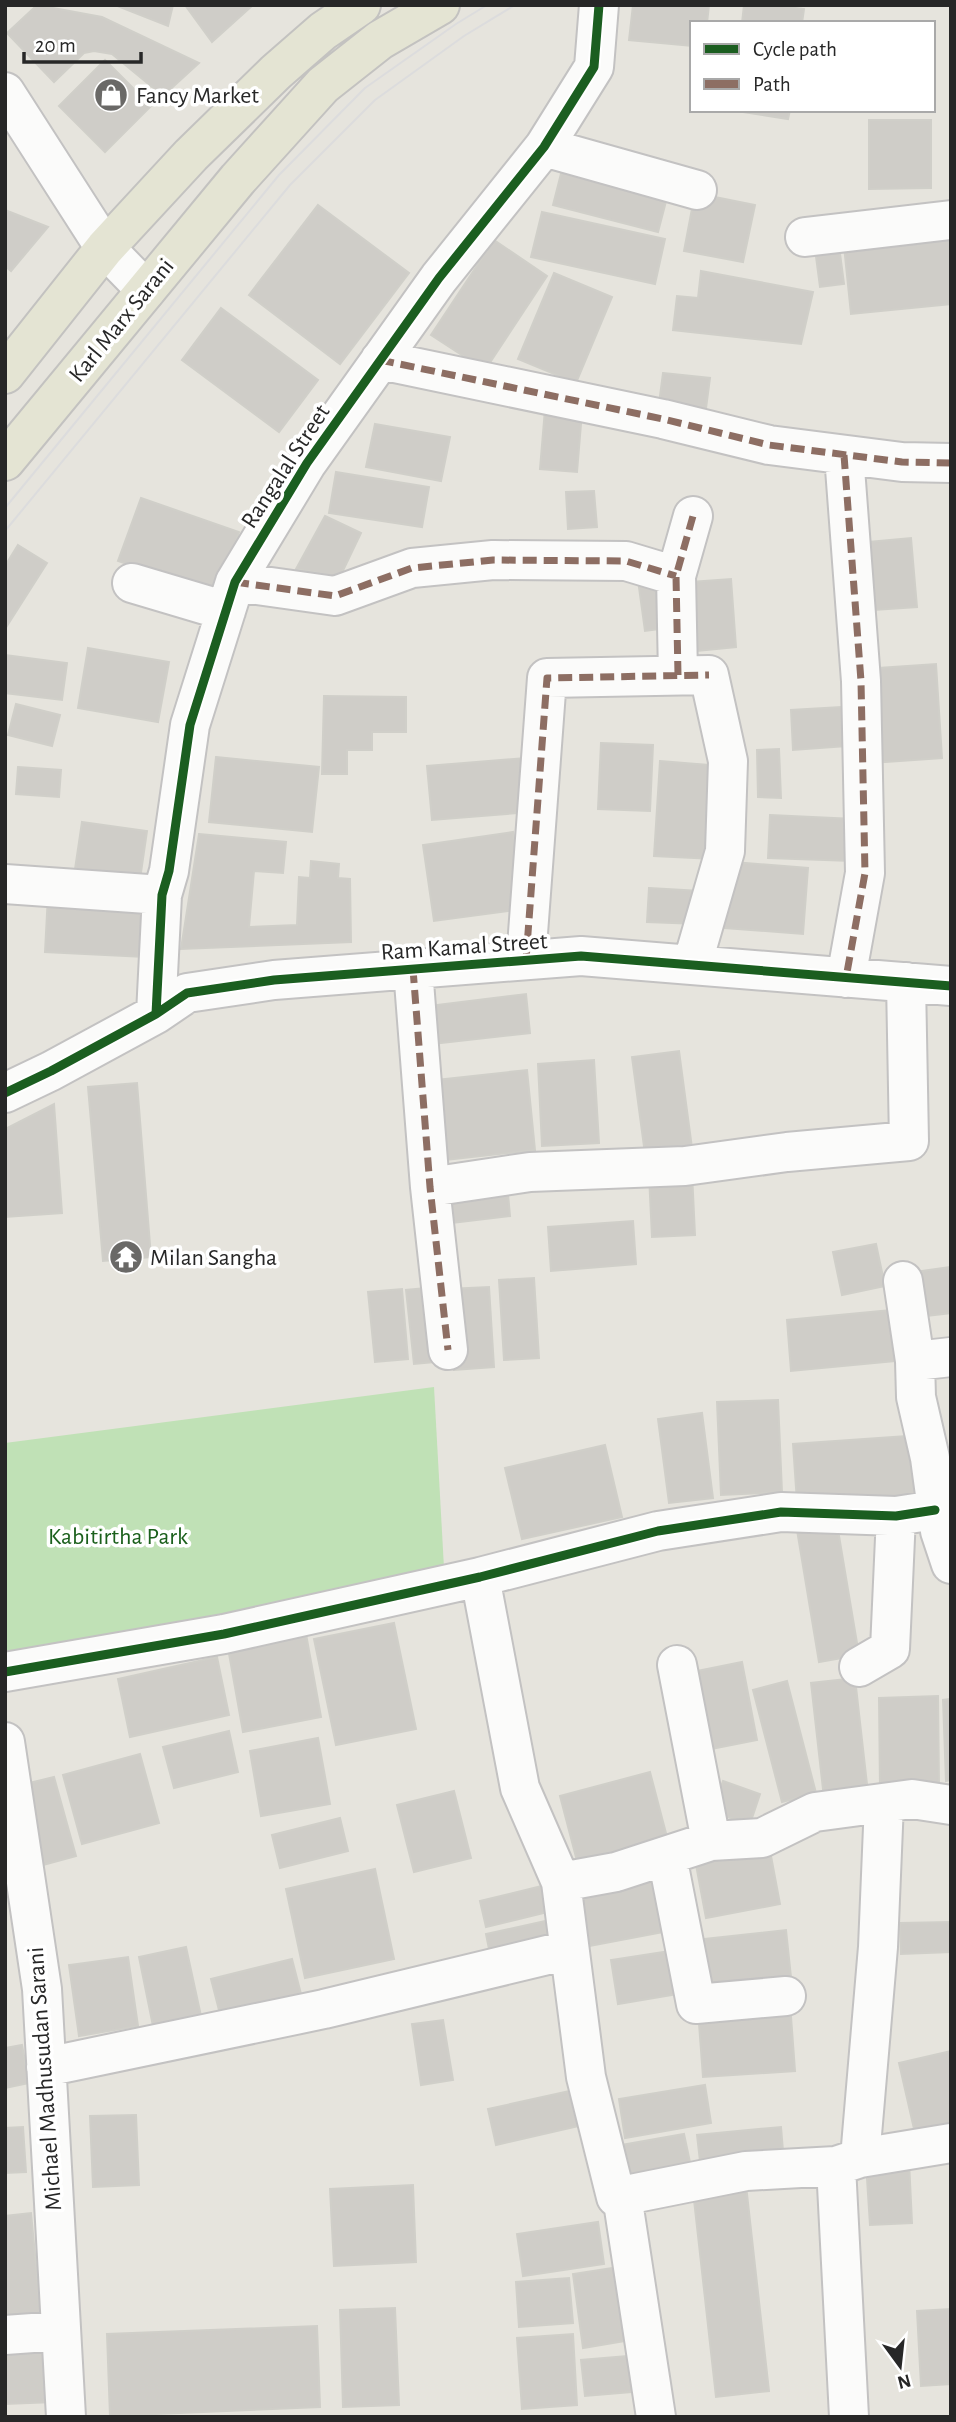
<svg xmlns="http://www.w3.org/2000/svg" width="956" height="2422" font-family="'Alegreya Sans',sans-serif">
  <style>
    .green { fill: #c0e1b6 }
    .building { fill: #cfcdc8; stroke: #d0cfc9; stroke-width: 2 }
    .lines { fill: none; stroke-linecap: round; stroke-linejoin: round }
    .minor-casing { stroke: #c3c2c2; stroke-width: 42 }
    .major-casing { stroke: #c3c2c0; stroke-width: 42 }
    .minor { stroke: #fbfbfa; stroke-width: 38 }
    .major { stroke: #e4e4d3; stroke-width: 38 }
    .tram { stroke: #dcdcdd; stroke-width: 2 }
    .quiet { stroke: #8d6e63; stroke-width: 7; stroke-dasharray: 14 7; stroke-linecap: butt }
    .cycleway-casing { stroke: #fff; stroke-width: 13 }
    .cycleway { stroke: #1b5e20; stroke-width: 9 }
    .labels { text-anchor: middle; stroke-width: 7; stroke-linejoin: round; paint-order: stroke }
    .poi-label { font-size: 24px; fill: #272727; stroke: #fff; text-anchor: start }
    .street-label { font-size: 24px; fill: #272727; stroke: #fff }
    .park-label { font-size: 24px; fill: #1b601c; stroke: #fff }
  </style>
  <rect width="100%" height="100%" fill="#e6e4dd"/>
  <path class="green" d="M434,1387L444,1568L5,1666V1443Z"/>
  <path class="building" d="M37,5L102,17L199,63L163,96L112,54L94,51L84,53L54,82L7,33Z
    M115,5H173L168,26Z
    M185,5H253L212,42Z
    M633,5H709L707,23H692V46L629,40Z
    M744,5H773L804,9L802,23H742Z
    M105,60L151,106L105,152L59,106Z
    M730,110H790L788,119Z
    M869,120H931V188L869,189Z
    M565,158L670,186L658,232L553,205Z
    M695,193L755,205L743,262L684,251Z
    M318,205L409,273L340,364L249,295Z
    M5,210L48,227L11,271L5,266Z
    M542,212L665,239L655,284L531,257Z
    M951,236V304L851,314L844,246Z
    M494,240L547,276L485,370L431,335Z
    M839,246L844,284L820,287L815,249Z
    M701,271L813,292L801,344L673,330L677,296L698,298Z
    M554,273L612,297L576,383L518,359Z
    M221,308L318,380L279,432L182,360Z
    M663,373L710,378L705,416L658,411Z
    M545,409L582,412L577,472L540,469Z
    M375,424L450,437L441,481L366,467Z
    M336,472L429,487L422,527L329,513Z
    M594,491L597,527L568,529L566,492Z
    M141,498L239,532L217,596L118,561Z
    M325,516L361,533L340,577L296,569Z
    M911,538L917,607L874,610L869,542Z
    M18,545L47,563L5,629V566Z
    M669,576L676,627L645,631L638,580Z
    M731,579L736,647L697,651L691,582Z
    M88,648L169,662L158,722L78,708Z
    M5,655L67,663L62,700L5,693Z
    M936,664L942,758L871,763L864,669Z
    M324,696L406,697V732H372V750H347V774H322Z
    M16,704L60,715L52,746L8,735Z
    M858,706L860,745L793,750L791,710Z
    M601,743L653,745L650,811L598,809Z
    M779,749L781,798L758,797L757,750Z
    M216,757L319,767L312,832L209,822Z
    M525,758L530,812L432,820L427,766Z
    M660,761L721,766L714,859L654,856Z
    M18,767L61,770L59,797L16,794Z
    M770,815L854,819L852,861L768,858Z
    M82,822L147,831L139,886L74,876Z
    M513,832L523,909L434,921L423,845Z
    M199,834L286,842L283,873L254,871L249,927L297,925L299,877L310,878L311,861L339,864L338,878L350,879L351,942L181,949Z
    M733,862L808,868L803,934L712,927Z
    M649,888L700,891L698,924L647,922Z
    M48,895L149,901L145,957L45,952Z
    M526,994L530,1033L433,1044L428,1006Z
    M679,1051L692,1148L645,1154L632,1057Z
    M594,1060L599,1143L542,1146L538,1064Z
    M527,1070L535,1150L446,1160L437,1080Z
    M137,1083L151,1257L103,1261L88,1087Z
    M54,1104L62,1213L5,1217V1129Z
    M692,1173L695,1235L652,1237L649,1175Z
    M507,1183L510,1216L444,1224L439,1192Z
    M633,1221L636,1264L551,1271L548,1227Z
    M876,1244L885,1286L842,1295L833,1252Z
    M951,1267V1313L927,1316L921,1271Z
    M534,1278L539,1358L504,1360L499,1280Z
    M436,1287L445,1361L414,1364L406,1290Z
    M489,1287L494,1367L454,1370L448,1289Z
    M402,1289L408,1359L375,1362L368,1292Z
    M901,1309L905,1360L791,1371L787,1320Z
    M778,1400L782,1492L721,1495L717,1402Z
    M702,1413L713,1498L669,1503L658,1419Z
    M921,1435L925,1494L797,1502L793,1444Z
    M605,1445L622,1517L522,1539L505,1468Z
    M836,1518L859,1655L819,1662L796,1524Z
    M394,1623L416,1729L336,1745L314,1639Z
    M306,1634L321,1717L243,1732L228,1648Z
    M217,1657L229,1715L130,1737L118,1679Z
    M742,1662L757,1740L706,1750L692,1672Z
    M855,1678L868,1793L824,1798L811,1683Z
    M787,1681L816,1793L782,1802L753,1690Z
    M938,1696L939,1785L880,1787L879,1698Z
    M951,1699V1780L946,1781L943,1700Z
    M229,1731L238,1772L174,1788L163,1747Z
    M318,1738L330,1804L261,1816L250,1751Z
    M140,1754L159,1823L82,1844L63,1775Z
    M650,1772L667,1837L577,1861L560,1796Z
    M54,1777L76,1856L43,1865L21,1785Z
    M723,1781L760,1794L750,1824L712,1812Z
    M454,1791L471,1858L414,1872L397,1805Z
    M340,1818L348,1851L280,1868L272,1835Z
    M768,1840L780,1904L706,1918L694,1854Z
    M375,1869L394,1959L305,1978L286,1889Z
    M664,1872L674,1930L589,1946L578,1888Z
    M554,1883L560,1909L486,1927L480,1901Z
    M559,1918L565,1944L491,1959L486,1934Z
    M951,1922V1952L901,1954L900,1923Z
    M786,1930L791,1977L702,1987L696,1940Z
    M186,1947L201,2016L153,2026L139,1957Z
    M677,1950L684,1993L618,2004L611,1960Z
    M128,1957L138,2026L79,2036L69,1965Z
    M292,1959L301,1994L220,2014L211,1979Z
    M790,2003L795,2071L703,2077L698,2010Z
    M443,2020L453,2080L421,2085L412,2024Z
    M22,2045L29,2083L5,2088V2048Z
    M951,2051V2134L917,2142L899,2063Z
    M705,2085L711,2123L625,2138L619,2099Z
    M588,2087L596,2122L496,2145L488,2109Z
    M136,2115L139,2185L93,2187L90,2116Z
    M23,2127L26,2172L5,2173V2128Z
    M781,2127L784,2163L701,2170L697,2135Z
    M684,2134L691,2167L628,2178L621,2145Z
    M909,2161L912,2223L870,2225L866,2163Z
    M413,2185L416,2262L334,2266L330,2189Z
    M746,2185L769,2391L716,2397L693,2191Z
    M31,2213L41,2317L5,2321V2216Z
    M598,2222L604,2264L523,2276L517,2234Z
    M626,2266L637,2339L583,2348L573,2274Z
    M569,2278L573,2323L519,2327L516,2282Z
    M395,2308L399,2405L343,2407L340,2310Z
    M951,2309V2384L921,2386L917,2311Z
    M317,2326L320,2407L110,2416L107,2334Z
    M573,2334L577,2405L522,2409L517,2338Z
    M52,2347L54,2402L5,2404V2349Z
    M639,2355L643,2391L585,2396L581,2360Z"/>
  <g class="lines">
    <g class="minor-casing">
      <path id="minor" d="M5,92L105,248L146,290
        M544,147L697,190
        M805,237L951,220
        M380,360L663,419L769,445L902,462L951,463
        M844,455L861,681L865,873L846,978
        M235,582L335,596L412,568L493,560L626,561L676,576
        M132,583L226,611
        M678,675L676,576L693,516
        M5,884L162,895
        M526,960L547,678L709,675L728,761L725,851L692,965
        M413,969L430,1187L448,1350
        M156,1014L162,895L169,871L190,725L235,582L307,463L439,278L544,147L594,67L599,5
        M5,1093L51,1071L156,1014L187,993L274,980L581,956L951,986
        M430,1187L530,1172L685,1166L787,1152L909,1141L906,982
        M903,1281L915,1361L916,1397L930,1458L940,1531L951,1564
        M915,1361L951,1357
        M480,1577L520,1788L561,1882
        M677,1665L711,1841
        M859,1667L890,1649L896,1516
        M5,1672L224,1634L480,1577L658,1531L781,1512L896,1516L935,1510
        M5,1742L42,1989L66,2417
        M667,1856L696,2004L786,1996
        M46,2067L324,2009L568,1950
        M860,2158L951,2143
        M616,2197L586,2077L561,1882L616,1872L711,1841L762,1838L815,1812L912,1799L951,1805
        M5,2335L61,2331
        M656,2417L623,2202L616,2197L746,2171L836,2166
        M849,2417L836,2166L860,2158L878,1947L884,1803"/>
    </g>
    <g class="major-casing">
      <path id="major" d="M5,374L105,248L191,155L276,72L323,31L361,5
        M5,461L238,179L323,85L380,40L440,5"/>
    </g>
    <use href="#minor" class="minor"/>
    <use href="#major" class="major"/>
    <path class="tram" d="M5,508L279,175L365,88L456,24L487,5
      M5,531L290,185L375,100L464,36L515,5"/>
    <path class="quiet" d="M380,360L663,419L769,445L902,462L951,463
      M844,455L861,681L865,873L846,978
      M235,582L335,596L412,568L493,560L626,561L676,576
      M678,675L676,576L693,516
      M526,960L547,678L709,675
      M413,969L430,1187L448,1350"/>
    <g class="cycleway-casing">
      <path id="cycleway" d="M156,1014L162,895L169,871L190,725L235,582L307,463L439,278L544,147L594,67L599,5
        M5,1093L51,1071L156,1014L187,993L274,980L581,956L951,986
        M5,1672L224,1634L480,1577L658,1531L781,1512L896,1516L935,1510"/>
    </g>
    <use href="#cycleway" class="cycleway"/>
  </g>
  <defs>
    <g id="shop-disc" transform="scale(1.75)"><circle r="9.5" fill="#6a6967" stroke="#fff"/><path d="M-5-2.5h2.3a2.7 3.5 0 0 1 5.4 0H5L5.5 6h-11ZM-1.5-2.5h3a1.5 2.3 0 0 0-3 0Z" fill="#fff"/></g>
    <g id="temple-disc" transform="scale(1.75)"><circle r="9.5" fill="#6a6967" stroke="#fff"/><path d="M0-6L5-2H3V0L6.5 2.5H4V6H1.5V3h-3V6H-4V2.5H-6.5L-3 0V-2H-5Z" fill="#fff"/></g>
  </defs>
  <g fill-rule="evenodd">
    <use href="#shop-disc" x="111" y="95"/>
    <use href="#temple-disc" x="126" y="1257"/>
  </g>
  <g class="labels">
    <g class="poi-label">
      <text x="136" y="103">Fancy Market</text>
      <text x="150" y="1265">Milan Sangha</text>
    </g>
    <g class="street-label">
      <text transform="translate(121 320) rotate(-51)" y="8">Karl Marx Sarani</text>
      <text transform="translate(285 466) rotate(-57)" y="8">Rangalal Street</text>
      <text transform="translate(464 946) rotate(-4)" y="8">Ram Kamal Street</text>
      <text transform="translate(44 2079) rotate(-94)" y="8">Michael Madhusudan Sarani</text>
    </g>
    <g class="park-label">
      <text x="118" y="1544">Kabitirtha Park</text>
    </g>
  </g>
  <rect width="956" height="2422" fill="none" stroke="#272727" stroke-width="14"/>
  <rect x="690" y="21" width="245" height="91" fill="#ffffff" stroke="#a9a9a9" stroke-width="2"/>
  <rect x="704" y="44" width="35" height="10" fill="#1b5e20" stroke="#a9a9a9" stroke-width="2"/>
  <text x="753" y="56" font-size="21" fill="#272727">Cycle path</text>
  <rect x="704" y="79" width="35" height="10" fill="#8d6e63" stroke="#a9a9a9" stroke-width="2"/>
  <text x="753" y="91" font-size="21" fill="#272727">Path</text>
  <g transform="translate(900 2366) rotate(165)" stroke="#ffffff" stroke-width="5" paint-order="stroke">
  <path d="M0-5L12 26L0 18L-12 26Z" fill="#272727"/>
  <text y="-10" font-size="19" font-weight="bold" text-anchor="middle" fill="#272727">N</text>
  </g>
  <path d="M24 52v10h117v-10" fill="none" stroke="#272727" stroke-width="3.5"/>
  <text x="35" y="52" font-size="21" fill="#272727" stroke="#ffffff" stroke-width="5" paint-order="stroke">20 m</text>
</svg>
